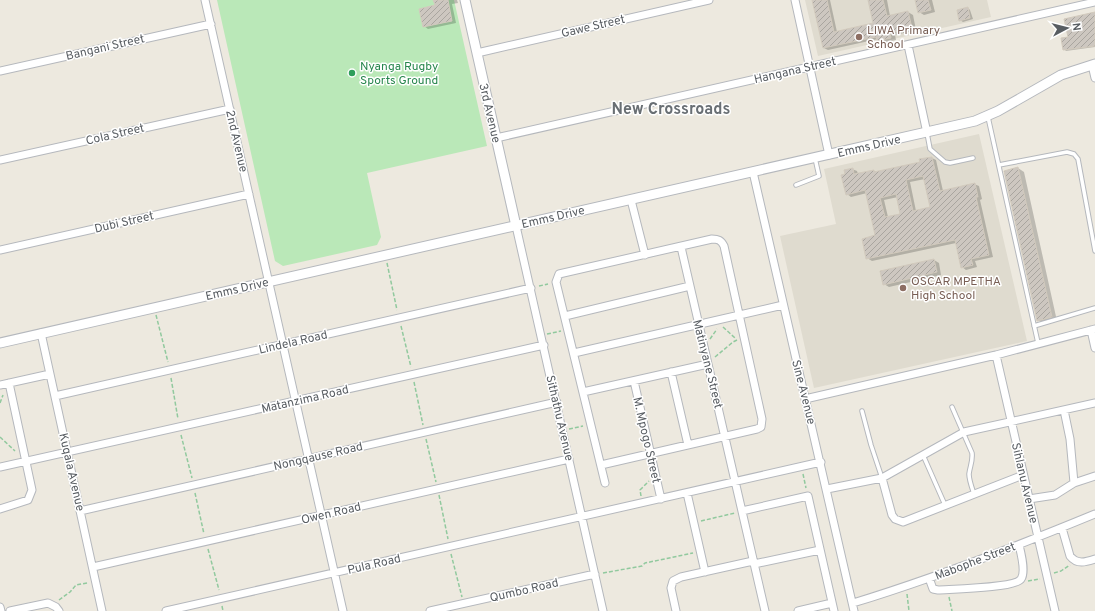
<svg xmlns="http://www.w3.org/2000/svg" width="1095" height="611" font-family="Overpass,sans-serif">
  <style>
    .education { fill: #dfdbcf }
    .garden { fill: #bae8b8 }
    .shadow { fill: #0003; fill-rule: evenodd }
    .building { fill: url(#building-hatch); stroke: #d2cabd; fill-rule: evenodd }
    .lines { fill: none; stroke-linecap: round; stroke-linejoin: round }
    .service-casing { stroke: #b5b8bd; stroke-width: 5.5 }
    .minor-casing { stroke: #b5b8bd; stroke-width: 9 }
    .tertiary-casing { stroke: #b5b8bd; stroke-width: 11 }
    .path { stroke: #91c99e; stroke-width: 1.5; stroke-dasharray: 4 2; stroke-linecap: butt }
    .service { stroke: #fff; stroke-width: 3.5 }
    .minor { stroke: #fff; stroke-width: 7 }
    .tertiary { stroke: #fff; stroke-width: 9 }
    .education-dot { fill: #8d6e63; stroke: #fff; stroke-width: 1.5 }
    .leisure-dot { fill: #2e9e5b; stroke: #fff; stroke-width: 1.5 }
    .labels { text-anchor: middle; stroke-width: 3; stroke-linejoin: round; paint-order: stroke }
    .street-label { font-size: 12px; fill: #585d62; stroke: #fff }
    .education-label { font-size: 12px; fill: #785e54; stroke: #fff; text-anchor: start }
    .leisure-label { font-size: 12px; fill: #27864d; stroke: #fff; text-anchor: start }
    .district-label { font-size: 16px; font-weight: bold; fill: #696f74; stroke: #fff }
  </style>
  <defs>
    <pattern id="building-hatch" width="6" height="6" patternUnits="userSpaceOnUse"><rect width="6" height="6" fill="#cdc7c0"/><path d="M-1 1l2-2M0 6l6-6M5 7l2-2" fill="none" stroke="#a9a59f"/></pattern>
  </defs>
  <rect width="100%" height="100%" fill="#ede9df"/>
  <path class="education" d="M805,0H987L991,17L818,56Z
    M979,134L1027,341L814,388L780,236L836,224L824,169Z"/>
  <path class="garden" d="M217,0H454L487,146L367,173L381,237L377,245L283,266L275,261Z"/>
  <path class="shadow" d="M434,0H457L458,3L452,4L456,23L428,29L424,26L436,6Z
    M813,0H830L837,32L875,24L869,0H887L890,16L908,12L913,15L916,30L895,35L896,40L883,43L878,39L828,50L824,48Z
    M916,0H932L935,12L924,15L919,12Z
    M968,8L970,10L973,19L963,22L960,20Z
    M1095,14V47L1066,51L1064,49L1070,38Z
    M932,158L936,160L943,191L974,184L979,186L982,199L980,200L993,257L975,261L977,267L966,270L962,267L956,243L872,261L867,258L877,236L867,193L851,197L847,194L846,175L852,169L857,171L858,174L874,171L877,172L921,162ZM925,179L931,208L916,211L910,182ZM898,197L901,214L888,217L884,200Z
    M1018,168L1024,172L1057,321L1044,324L1038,320Z
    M934,260L939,263L941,275L889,287L884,284Z"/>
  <path class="building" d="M433,0H448L452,21L423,27L419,9L435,5Z
    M812,0H827L834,32L873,23L868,0H883L887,16L908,11L912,28L890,33L891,38L877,41L876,37L823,48Z
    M915,0H928L931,10L918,13Z
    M968,7L970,18L959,21L957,10Z
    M1095,12V46L1063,50L1061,38L1068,37L1064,19Z
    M932,157L940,191L975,183L978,197H976L989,255L971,259L973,265L961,268L955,240L866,259L862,239L875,235L865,190L846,195L841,175L845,174L844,170L853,168L854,174L874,170V172L920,162L919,159ZM923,176L930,207L913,211L906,180ZM896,194L900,214L885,217L880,198Z
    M1018,167L1052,317L1037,321L1004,171Z
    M934,259L937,272L883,285L880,271Z"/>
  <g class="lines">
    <g class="service-casing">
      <path id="service" d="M988,117L1038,343
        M927,133L930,149L945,162L950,163L973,158
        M999,165L1067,152L1074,154L1078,159L1095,251
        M796,185L819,176L815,158
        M1034,326L1095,308
        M952,407L972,453C973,461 970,466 969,474C969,480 972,488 974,494
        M862,411L871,445L882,478
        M923,455L945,505"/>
    </g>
    <g class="minor-casing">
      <path id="minor" d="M205,0L343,611
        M795,0L829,155
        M908,45L927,133
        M477,53L709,0
        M1092,65L1095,78
        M0,71L211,24
        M496,138L1095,2
        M0,160L230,109
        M753,172L854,611
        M631,200L645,255
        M516,226L603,611
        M681,247L765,611
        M0,250L249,194
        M565,316L690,286
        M1091,330L1095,348
        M41,333L102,611
        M574,353L783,305
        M996,355L1055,611
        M671,372L688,445
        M634,381L661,499
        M0,385L50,374
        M583,392L708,364
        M55,396L531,288
        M805,399L996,355L1095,329
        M1064,410L1070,439L1074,483
        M601,465L757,429L761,427L762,419L724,246C721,240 718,239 712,239L559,274L556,282L605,483
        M0,467L544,345
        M882,478L892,515L895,519L903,522L1023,475
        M827,489L882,478L964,432L1095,403
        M687,493L705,572
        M1029,499L1055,495L1074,483L1095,476
        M0,509L28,500L32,490L9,383
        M80,511L557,402
        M742,511L808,496L834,611
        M1062,528L1070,556C1077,565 1086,562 1095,559
        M754,564L820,550
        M93,567L569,459
        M929,578L933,589L938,590C951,589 1015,588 1021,579C1026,572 1021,553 1019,545
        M853,603C935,578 1015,547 1095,514
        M0,607L1,611
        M10,611L48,603L56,607L59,611
        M166,611L821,462
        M430,611L595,574
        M676,611L671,588L673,581L681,577L753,561
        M798,611L832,603"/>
    </g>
    <g class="tertiary-casing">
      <path id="tertiary" d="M465,0L516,226
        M0,343L975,121L998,111L1061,75L1095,64"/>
    </g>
    <path class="path" d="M387,263L397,310
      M539,286L548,284
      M156,315L168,362
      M401,326L411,367
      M723,327L735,338
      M547,334L561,331
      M710,339L717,329
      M715,357L733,342L737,340
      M171,378L178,419
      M414,382L423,425
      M0,403L3,395
      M569,429L583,426
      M181,435L192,478
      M0,437L15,451
      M426,439L436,482
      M803,474L806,488
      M195,493L204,534
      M439,495L448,539
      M641,496L640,490L649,481
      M701,521L735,513
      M208,549L219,590
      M451,554L462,597
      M603,573L642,566L645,563L693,553
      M1054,573L1061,571L1070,565
      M1028,581L1040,579
      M907,594L909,611
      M949,597L952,611
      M59,600L70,592L76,585L87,583
      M222,606L223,611"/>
    <use href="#service" class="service"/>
    <use href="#minor" class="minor"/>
    <use href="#tertiary" class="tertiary"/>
  </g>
  <g class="education-dot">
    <circle cx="859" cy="37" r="4"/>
    <circle cx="903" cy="288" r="4"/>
  </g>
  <circle class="leisure-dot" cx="352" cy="73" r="4"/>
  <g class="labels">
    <g class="street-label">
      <text transform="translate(593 26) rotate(-13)" y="4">Gawe Street</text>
      <text transform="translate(105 47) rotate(-13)" y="4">Bangani Street</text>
      <text transform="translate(795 70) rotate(-13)" y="4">Hangana Street</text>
      <text transform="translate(490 113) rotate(77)" y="4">3rd Avenue</text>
      <text transform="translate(115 134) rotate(-13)" y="4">Cola Street</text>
      <text transform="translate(237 141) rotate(77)" y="4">2nd Avenue</text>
      <text transform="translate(869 146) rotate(-13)" y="4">Emms Drive</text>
      <text transform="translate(553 217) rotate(-13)" y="4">Emms Drive</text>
      <text transform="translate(124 222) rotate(-13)" y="4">Dubi Street</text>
      <text transform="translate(237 289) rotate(-13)" y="4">Emms Drive</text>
      <text transform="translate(293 342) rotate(-13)" y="4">Lindela Road</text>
      <text transform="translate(708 364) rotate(76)" y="4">Matinyane Street</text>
      <text transform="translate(804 392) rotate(76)" y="4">Sine Avenue</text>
      <text transform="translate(305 399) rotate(-13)" y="4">Matanzima Road</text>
      <text transform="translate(560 418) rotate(77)" y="4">Sithathu Avenue</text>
      <text transform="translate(647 440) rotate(77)" y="4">M. Mpogo Street</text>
      <text transform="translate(318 456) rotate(-13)" y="4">Nongqause Road</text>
      <text transform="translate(72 472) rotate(77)" y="4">Kuqala Avenue</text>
      <text transform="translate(1025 483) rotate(77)" y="4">Sihlanu Avenue</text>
      <text transform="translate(331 513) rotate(-13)" y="4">Owen Road</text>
      <text transform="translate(975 561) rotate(-21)" y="4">Mabophe Street</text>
      <text transform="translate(374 564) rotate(-13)" y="4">Pula Road</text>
      <text transform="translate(524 590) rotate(-13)" y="4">Qumbo Road</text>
    </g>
    <g class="education-label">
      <text x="867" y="34">LIWA Primary<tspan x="867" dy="14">School</tspan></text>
      <text x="911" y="285">OSCAR MPETHA<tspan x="911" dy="14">High School</tspan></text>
    </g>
    <g class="leisure-label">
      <text x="360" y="70">Nyanga Rugby<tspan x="360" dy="14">Sports Ground</tspan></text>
    </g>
    <g class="district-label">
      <text x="671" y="114">New Crossroads</text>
    </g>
  </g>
  <g transform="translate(1067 28) rotate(83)" stroke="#ffffff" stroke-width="3" paint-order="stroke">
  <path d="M0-3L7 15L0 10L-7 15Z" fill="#585d62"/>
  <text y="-6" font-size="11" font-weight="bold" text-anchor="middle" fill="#585d62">N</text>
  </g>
</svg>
